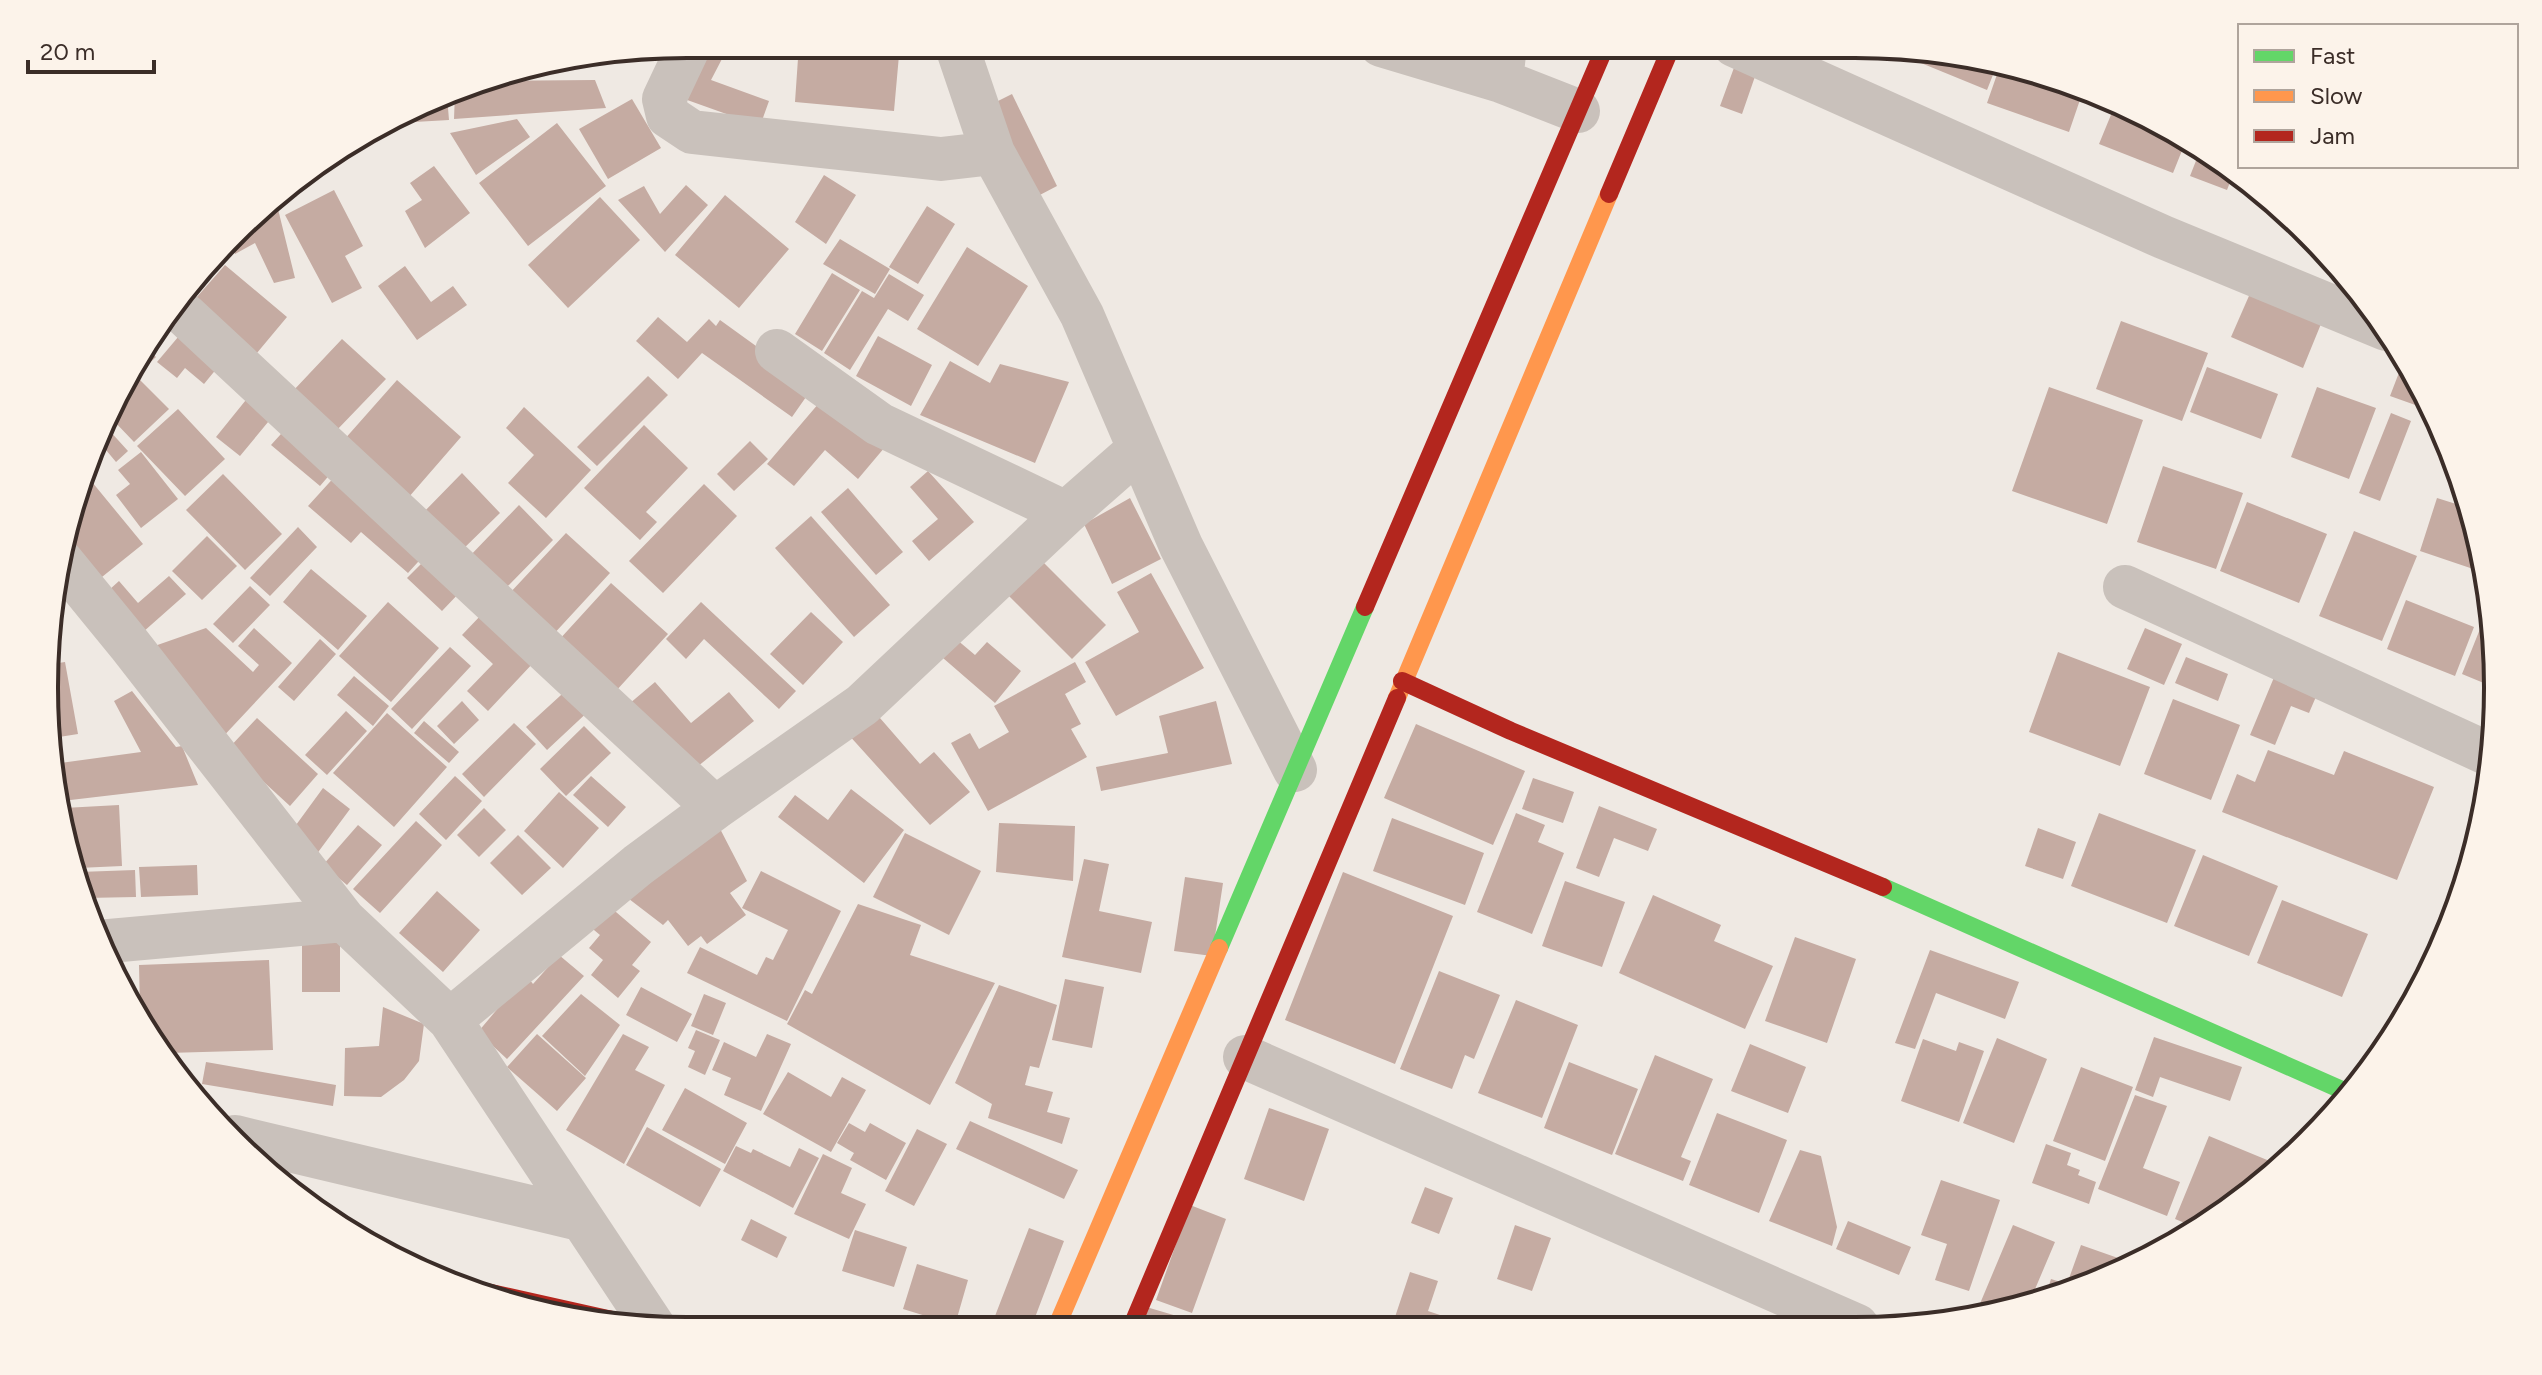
<svg xmlns="http://www.w3.org/2000/svg" width="2542" height="1375" font-family="Figtree,sans-serif">
  <style>
    .building { fill: #c5aba2 }
    .lines { fill: none; stroke-linecap: round; stroke-linejoin: round }
    .street { stroke: #c9c1bb; stroke-width: 44 }
    .fast { stroke: #63d668; stroke-width: 18 }
    .slow { stroke: #ff974d; stroke-width: 18 }
    .jam { stroke: #b3261e; stroke-width: 18 }
    .rim { fill: none; stroke: #3b2d28; stroke-width: 4 }
  </style>
  <rect width="100%" height="100%" fill="#efe9e3"/>
  <path class="building" d="M799,44H900L894,111L795,102Z
    M1877,45H1896L1998,62L1987,90Z
    M695,49L723,57L711,80L769,101L760,126L676,96Z
    M1739,54L1760,62L1742,114L1720,106Z
    M2001,63L2021,66L2083,91L2069,132L1987,103Z
    M595,80L606,108L454,119L455,92L475,81Z
    M1012,94L1057,186L1036,197L990,105Z
    M447,96L449,120L397,123Z
    M632,99L661,148L608,179L579,129Z
    M2115,105L2176,130L2187,138L2173,173L2099,144Z
    M517,119L530,137L476,175L450,133Z
    M557,123L606,186L528,246L479,183Z
    M2201,148L2234,172L2227,190L2190,176Z
    M434,166L470,213L425,248L405,211L422,200L410,183Z
    M824,175L856,195L826,244L795,222Z
    M296,177L297,196L277,205L295,278L274,283L255,243L235,254L232,245Z
    M686,185L708,205L665,252L618,200L644,186L660,214Z
    M334,190L363,246L345,256L362,288L332,303L285,215Z
    M725,195L789,249L739,308L675,255Z
    M600,197L640,240L568,308L528,265Z
    M927,206L955,224L918,284L889,267Z
    M2284,209L2305,232L2279,222Z
    M840,239L890,269L875,294L823,264Z
    M967,247L1028,286L978,366L917,329Z
    M225,265L287,317L252,359L189,306Z
    M405,266L431,302L453,286L467,305L417,340L378,286Z
    M832,273L860,290L822,351L795,334Z
    M889,274L924,295L908,321L888,309L850,370L824,353L862,291L874,298Z
    M2252,289L2323,319L2303,368L2231,337Z
    M658,317L687,342L709,319L716,326L720,320L813,387L792,417L702,353L678,379L636,341Z
    M2121,321L2208,353L2182,421L2096,389Z
    M184,330L222,362L204,384L185,368L177,378L157,362Z
    M878,336L932,365L911,406L856,376Z
    M342,339L386,379L335,432L292,392Z
    M145,346L156,357L128,383Z
    M950,361L990,383L1000,364L1069,382L1035,463L920,415Z
    M2207,367L2278,394L2261,439L2190,412Z
    M2400,370L2415,376L2435,412L2390,396Z
    M648,376L668,395L597,466L577,447Z
    M139,379L169,409L134,442L112,419L124,394Z
    M397,380L461,437L408,498L343,441Z
    M2049,387L2143,420L2107,524L2012,491Z
    M2317,387L2376,408L2349,479L2291,457Z
    M254,390L278,410L240,456L216,437Z
    M825,396L885,447L858,479L825,450L794,486L767,464Z
    M524,407L591,470L546,518L508,483L534,455L506,428Z
    M178,409L225,459L185,496L137,446Z
    M2391,413L2411,421L2380,501L2359,493Z
    M290,424L338,465L320,486L271,445Z
    M644,425L688,468L646,512L657,522L640,540L584,488Z
    M108,429L128,451L116,462L101,444Z
    M750,441L768,459L734,491L717,474Z
    M141,452L178,499L141,528L116,495L130,484L118,470Z
    M2163,466L2243,493L2216,569L2137,542Z
    M928,471L974,522L929,561L912,541L938,519L910,487Z
    M338,473L427,552L408,573L361,532L351,543L308,506Z
    M462,473L500,513L458,554L420,516Z
    M223,474L282,534L245,570L186,510Z
    M92,482L143,544L92,585L63,550L66,521L79,493Z
    M704,484L737,516L663,593L629,561Z
    M848,488L903,552L876,575L821,512Z
    M1130,498L1161,559L1112,584L1084,524Z
    M2437,498L2472,509L2485,573L2420,551Z
    M2247,502L2327,534L2299,603L2220,571Z
    M519,505L553,540L502,592L467,559Z
    M811,516L890,605L854,637L775,548Z
    M298,527L317,547L270,596L250,578Z
    M2354,531L2417,556L2382,641L2319,616Z
    M566,533L610,573L551,637L507,596Z
    M207,536L237,566L202,600L172,571Z
    M1037,556L1106,625L1072,659L1003,590Z
    M428,557L462,590L442,611L407,578Z
    M311,569L367,616L338,650L283,602Z
    M1151,573L1204,668L1116,716L1085,662L1139,632L1117,592Z
    M169,576L186,594L134,640L98,600L119,581L138,603Z
    M611,583L668,634L615,692L558,641Z
    M250,586L270,605L233,643L213,624Z
    M2406,600L2474,627L2455,676L2387,649Z
    M388,602L439,648L391,702L339,656Z
    M701,602L796,691L779,709L704,639L686,659L666,639Z
    M2490,604L2497,645L2496,674L2491,686L2462,674Z
    M811,612L843,642L803,685L770,654Z
    M483,613L535,661L488,711L467,691L493,664L462,635Z
    M206,628L253,672L259,665L238,646L254,628L292,663L218,742L146,649Z
    M943,628L975,655L987,642L1021,671L995,703L928,645Z
    M2145,628L2182,644L2164,685L2127,669Z
    M320,639L336,654L294,701L278,687Z
    M450,647L471,666L412,729L391,709Z
    M2058,652L2150,687L2120,766L2029,732Z
    M2186,657L2228,674L2218,701L2175,683Z
    M65,662L78,734L59,737L49,689L52,664Z
    M1075,662L1086,682L1065,694L1081,724L1071,729L1087,757L988,811L951,743L970,733L979,749L1009,732L994,706Z
    M2275,675L2318,692L2309,713L2291,706L2275,745L2250,735Z
    M354,676L389,706L373,726L337,695Z
    M655,682L691,723L729,692L754,721L692,771L629,704Z
    M572,685L593,707L547,750L526,727Z
    M132,691L176,747L182,746L198,785L62,801L53,764L141,752L114,701Z
    M2173,699L2240,725L2211,800L2144,774Z
    M462,701L479,720L454,744L437,726Z
    M1216,701L1232,764L1101,791L1096,767L1168,753L1159,716Z
    M873,710L920,764L934,752L970,792L930,825L847,733Z
    M346,711L367,731L327,775L305,755Z
    M387,713L447,767L394,827L333,773Z
    M257,718L318,774L290,806L228,749Z
    M424,721L459,752L449,763L414,733Z
    M514,723L536,744L484,797L462,774Z
    M1416,724L1525,771L1493,845L1384,798Z
    M584,726L611,753L566,796L540,769Z
    M2268,750L2334,775L2344,751L2434,787L2397,880L2222,812L2237,774L2255,782Z
    M455,776L482,801L446,840L419,814Z
    M591,776L626,807L608,827L573,795Z
    M1533,778L1574,792L1563,823L1522,809Z
    M323,788L350,809L316,855L288,836Z
    M851,789L904,830L864,883L778,817L795,795L828,820Z
    M559,792L599,828L563,868L524,831Z
    M119,805L122,866L78,868L64,808Z
    M1599,806L1657,829L1648,851L1614,838L1599,877L1576,868Z
    M484,808L506,830L479,857L457,835Z
    M1516,813L1545,825L1538,842L1564,853L1532,934L1477,912Z
    M2099,813L2196,850L2167,923L2071,886Z
    M1392,818L1484,853L1465,905L1373,871Z
    M416,821L442,845L380,913L353,889Z
    M716,821L747,881L730,893L746,915L707,944L701,936L688,946L668,920L663,925L616,889Z
    M999,823L1075,826L1073,881L996,872Z
    M358,825L382,845L347,885L323,865Z
    M2038,828L2076,842L2063,879L2025,866Z
    M905,833L981,871L949,935L873,897Z
    M518,835L551,868L522,895L490,863Z
    M2203,855L2278,886L2249,956L2174,926Z
    M1084,859L1109,864L1099,911L1152,922L1141,973L1062,957Z
    M197,865L198,895L141,897L139,867Z
    M135,870L136,897L85,898L79,872Z
    M761,871L841,911L787,1021L687,973L700,947L757,975L766,957L773,960L788,930L742,908Z
    M1343,872L1453,916L1395,1064L1285,1020Z
    M1185,877L1223,883L1212,956L1174,951Z
    M1565,881L1625,902L1602,967L1542,946Z
    M437,891L480,930L443,972L399,933Z
    M1653,895L1721,925L1714,941L1773,966L1745,1029L1619,973Z
    M2282,900L2368,934L2342,997L2257,963Z
    M858,904L921,925L910,955L995,983L930,1105L787,1024L805,990L812,994Z
    M609,906L651,942L632,965L640,971L618,998L591,975L603,960L589,948L600,935L588,925Z
    M302,936H340V992H302Z
    M1795,937L1856,959L1827,1043L1765,1021Z
    M1930,950L2019,982L2005,1019L1936,993L1915,1049L1895,1043Z
    M559,955L584,976L507,1059L478,1032L526,975L533,984Z
    M269,960L273,1050L167,1053L140,1010L139,965Z
    M1439,971L1500,995L1474,1059L1465,1055L1452,1089L1400,1069Z
    M1065,979L1104,987L1092,1048L1052,1040Z
    M999,985L1057,1005L1039,1068L1030,1066L1025,1085L1053,1092L1047,1112L1070,1118L1062,1144L988,1118L992,1104L955,1083Z
    M641,987L692,1014L677,1042L626,1015Z
    M581,994L620,1025L585,1076L542,1036Z
    M704,994L726,1003L713,1035L691,1026Z
    M1516,1000L1578,1025L1542,1118L1478,1093Z
    M383,1007L424,1024L419,1061L404,1080L381,1097L344,1096L345,1048L379,1046Z
    M696,1030L720,1040L705,1075L688,1067L695,1051L688,1048Z
    M537,1034L586,1078L557,1111L507,1067Z
    M623,1034L649,1047L635,1070L665,1085L624,1164L566,1130Z
    M767,1034L791,1044L761,1111L724,1095L731,1078L712,1070L724,1042L756,1057Z
    M2154,1037L2242,1067L2230,1101L2160,1077L2153,1097L2135,1090Z
    M1997,1038L2047,1059L2014,1143L1963,1123Z
    M1923,1039L1956,1051L1959,1042L1984,1051L1959,1122L1901,1101Z
    M1750,1044L1806,1067L1788,1113L1731,1091Z
    M1655,1055L1713,1079L1681,1157L1691,1161L1683,1181L1615,1154Z
    M206,1062L336,1085L333,1106L202,1084Z
    M1569,1062L1638,1089L1612,1155L1544,1128Z
    M2081,1067L2133,1087L2105,1161L2053,1141Z
    M788,1072L831,1097L842,1077L866,1090L831,1152L763,1114Z
    M685,1088L747,1123L725,1164L662,1130Z
    M2135,1095L2167,1106L2143,1168L2180,1182L2167,1216L2098,1189Z
    M1269,1108L1329,1129L1304,1201L1244,1179Z
    M1717,1113L1787,1140L1759,1213L1689,1185Z
    M970,1121L1078,1170L1064,1199L956,1149Z
    M849,1123L865,1132L870,1123L906,1143L886,1180L850,1160L854,1153L837,1143Z
    M647,1127L721,1169L700,1207L626,1165Z
    M917,1129L947,1144L914,1206L885,1191Z
    M2209,1136L2272,1162L2268,1174L2212,1222L2200,1229L2175,1219Z
    M2046,1144L2071,1153L2067,1165L2080,1170L2078,1175L2096,1182L2089,1204L2032,1183Z
    M736,1146L751,1153L753,1149L790,1167L799,1148L819,1158L793,1208L723,1171Z
    M1800,1150L1821,1156L1837,1227L1832,1246L1769,1221Z
    M823,1154L852,1168L841,1193L866,1204L849,1239L794,1214Z
    M1941,1180L2000,1200L1969,1291L1935,1280L1947,1244L1921,1235Z
    M1425,1187L1453,1198L1439,1234L1411,1223Z
    M1190,1205L1226,1219L1192,1313L1156,1300Z
    M751,1219L787,1237L777,1258L741,1240Z
    M1848,1221L1911,1247L1899,1275L1836,1249Z
    M1515,1225L1551,1238L1532,1291L1497,1279Z
    M2013,1225L2055,1242L2030,1301L1991,1312L1979,1306Z
    M1029,1228L1064,1241L1031,1328L990,1329Z
    M855,1230L907,1247L894,1287L842,1271Z
    M2081,1245L2135,1264L2100,1282L2045,1297L2051,1279L2067,1284Z
    M917,1264L968,1280L955,1325L903,1309Z
    M1410,1272L1438,1281L1428,1311L1440,1315L1436,1327H1406L1393,1323Z
    M1143,1306L1214,1327L1213,1328H1136Z
    M1358,1318L1385,1327H1355Z"/>
  <g class="lines">
    <path class="street" d="M690,44L664,99L668,116L692,132L941,159L993,153
      M956,44L993,153L1082,315L1181,546L1295,770
      M1381,45L1501,81L1578,111
      M1734,45L2163,237L2386,329
      M1501,81L1505,45
      M185,315L715,808
      M777,351L879,424L1066,513
      M62,562L129,644L344,920L450,1020L655,1329
      M2125,587L2493,756
      M98,942L344,920
      M450,1020L638,865L715,808L862,705L1066,513L1139,449
      M1245,1057L1857,1326
      M235,1137L580,1219"/>
    <path class="fast" d="M1883,887L2351,1094
      M1219,948L1365,607"/>
    <path class="slow" d="M1397,698L1609,194
      M1056,1328L1219,948"/>
    <path class="jam" d="M1609,194L1672,45
      M1365,607L1606,45
      M1402,681L1511,731L1883,887
      M473,1289L657,1330
      M1131,1328L1397,698"/>
  </g>
  <path d="M0 0H2542V1375H0ZM687 58H1855A629 629 0 0 1 2484 687V688A629 629 0 0 1 1855 1317H687A629 629 0 0 1 58 688V687A629 629 0 0 1 687 58Z" fill="#fcf3ea" fill-rule="evenodd"/>
  <path class="rim" d="M687 58H1855A629 629 0 0 1 2484 687V688A629 629 0 0 1 1855 1317H687A629 629 0 0 1 58 688V687A629 629 0 0 1 687 58Z"/>
  <rect x="2238" y="24" width="280" height="144" fill="#fcf3ea" stroke="#afa49c" stroke-width="2"/>
  <rect x="2254" y="50" width="40" height="12" fill="#63d668" stroke="#afa49c" stroke-width="2"/>
  <text x="2310" y="64" font-size="24" fill="#3b2d28">Fast</text>
  <rect x="2254" y="90" width="40" height="12" fill="#ff974d" stroke="#afa49c" stroke-width="2"/>
  <text x="2310" y="104" font-size="24" fill="#3b2d28">Slow</text>
  <rect x="2254" y="130" width="40" height="12" fill="#b3261e" stroke="#afa49c" stroke-width="2"/>
  <text x="2310" y="144" font-size="24" fill="#3b2d28">Jam</text>
  <path d="M28 60v12h126v-12" fill="none" stroke="#3b2d28" stroke-width="4"/>
  <text x="40" y="60" font-size="24" fill="#3b2d28" stroke="#fcf3ea" stroke-width="6" paint-order="stroke">20 m</text>
</svg>
